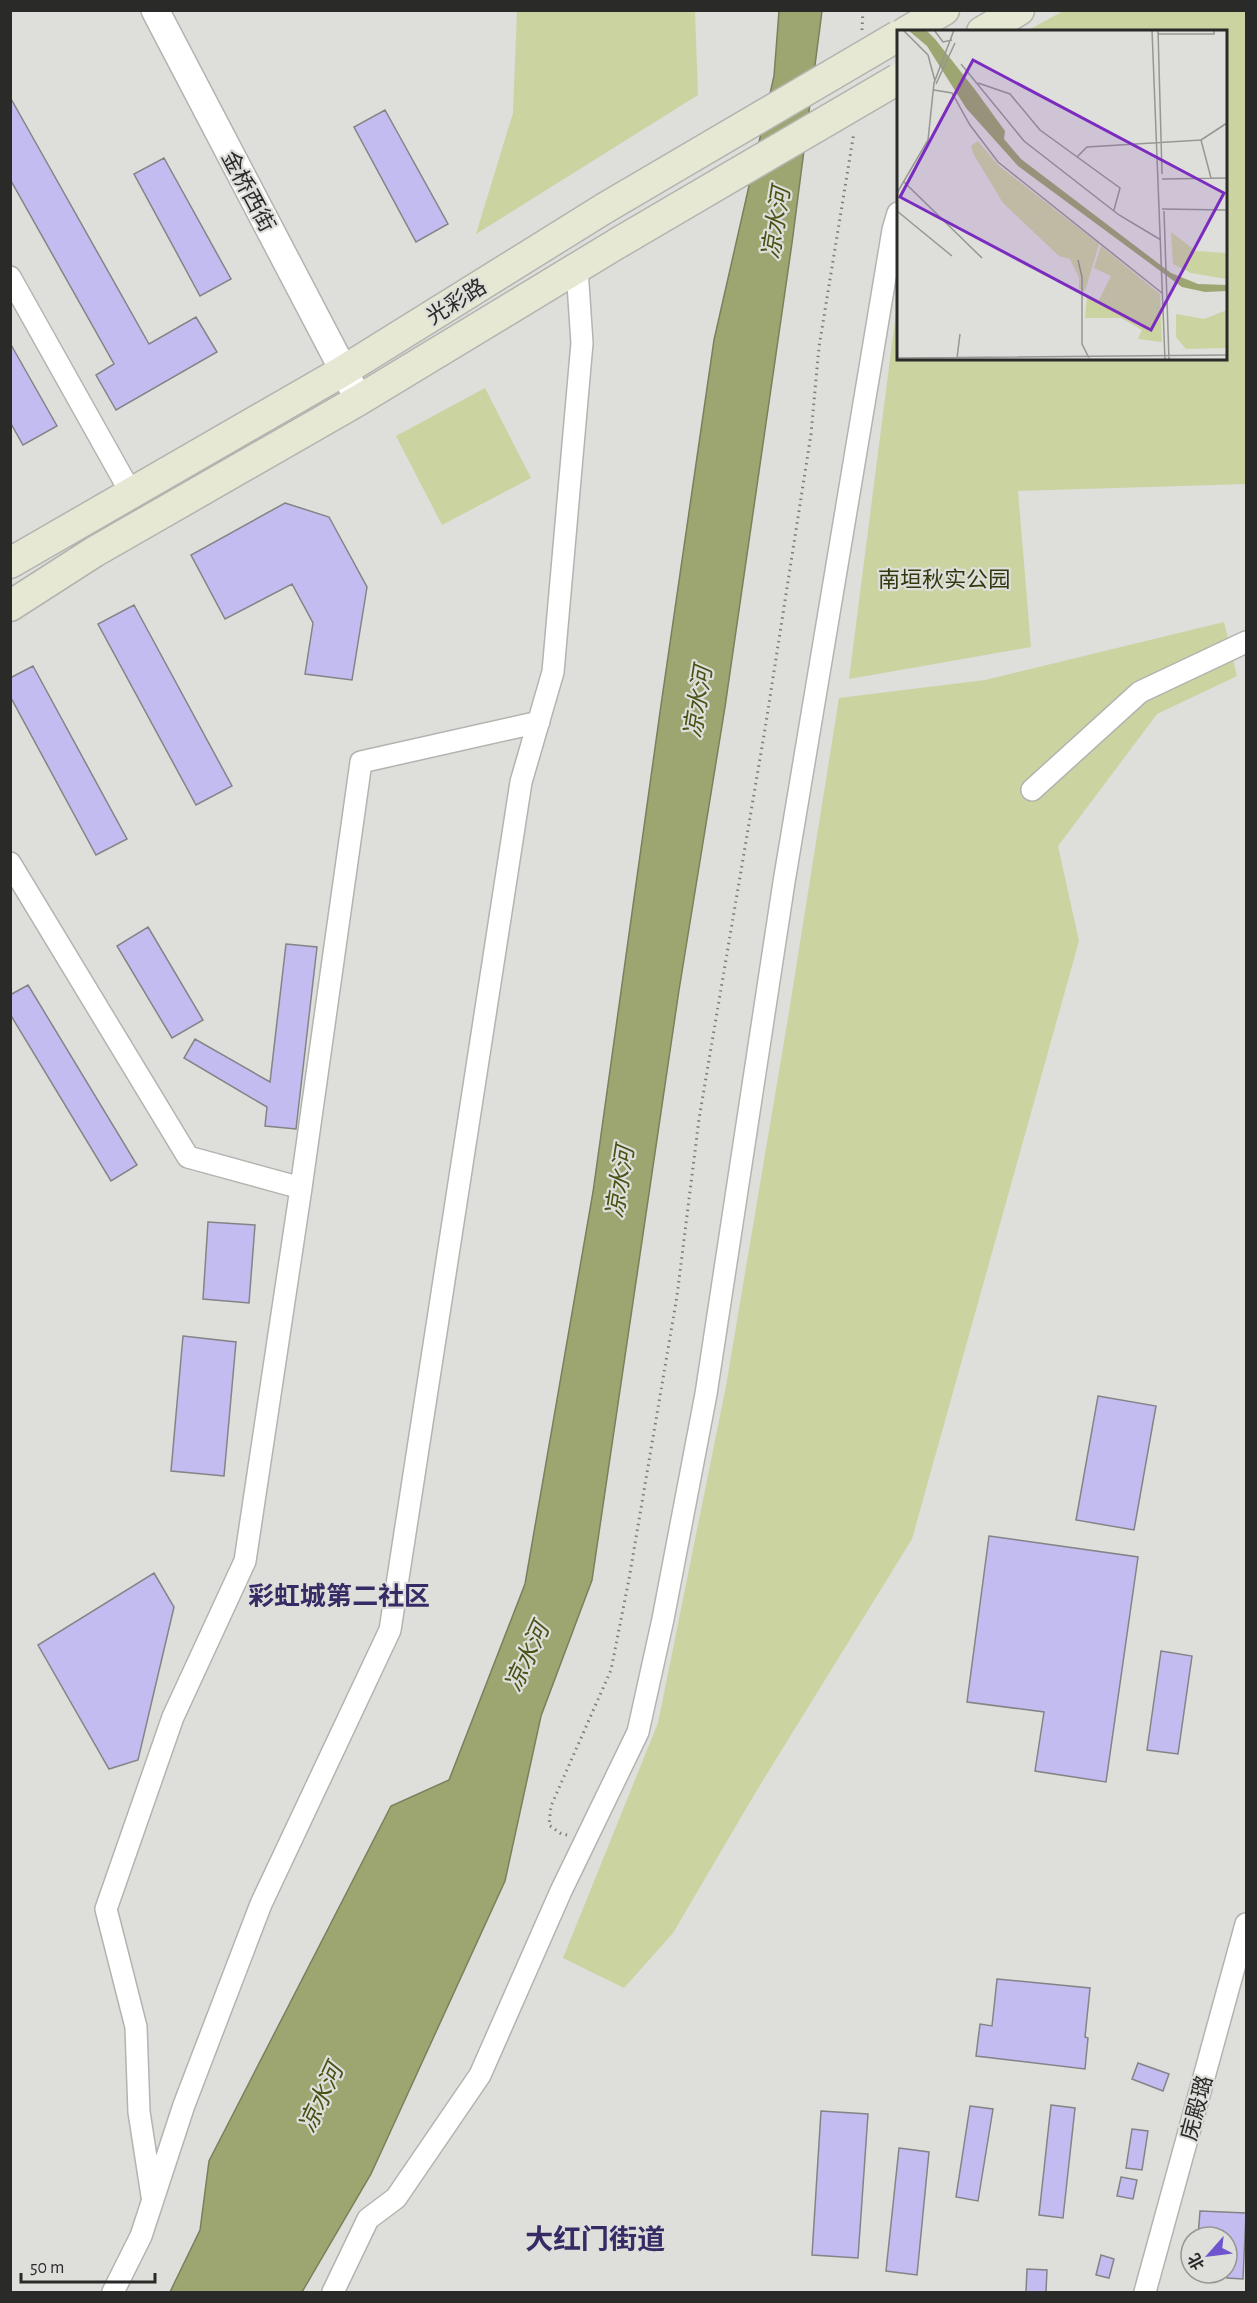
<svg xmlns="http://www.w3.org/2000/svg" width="1257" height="2303" font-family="'Alegreya Sans','Noto Sans SC',sans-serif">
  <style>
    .green { fill: #cbd3a0 }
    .water { fill: #9da570; stroke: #7a805b; stroke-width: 1.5 }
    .building { fill: #c2bcf0; stroke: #848487; stroke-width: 1.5 }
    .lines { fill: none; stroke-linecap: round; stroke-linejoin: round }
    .minor-casing { stroke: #b3b3b0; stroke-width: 24 }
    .tertiary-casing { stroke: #b3b3b0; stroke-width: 30 }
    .secondary-casing { stroke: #b3b3b0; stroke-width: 33 }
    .path { stroke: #7c7c7b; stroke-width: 3; stroke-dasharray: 1.5 4.5; stroke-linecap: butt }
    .minor { stroke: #fff; stroke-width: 21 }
    .tertiary { stroke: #fff; stroke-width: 27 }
    .secondary { stroke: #e6e8d3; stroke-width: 30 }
    .secondary-bridge-casing { stroke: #b3b3b0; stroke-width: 33; stroke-linecap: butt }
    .secondary-bridge { stroke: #e6e8d3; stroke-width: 30 }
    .labels { text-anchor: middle; stroke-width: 4.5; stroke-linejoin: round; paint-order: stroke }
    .street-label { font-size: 22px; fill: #2a2a29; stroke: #dededb }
    .park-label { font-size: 22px; fill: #33380e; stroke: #dededb }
    .water-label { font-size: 24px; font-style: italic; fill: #4a5114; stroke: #dededb }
    .quarter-label { font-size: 26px; font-weight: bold; fill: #372b66; stroke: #dededb }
    .district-label { font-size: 28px; font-weight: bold; fill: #372b66; stroke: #dededb }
    .inset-road { fill: none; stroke: #969694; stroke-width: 1.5 }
    .view { fill: #7b2cbf; fill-opacity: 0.15; stroke: #7b2cbf; stroke-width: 3 }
    .inset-edge { fill: none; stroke: #2a2a29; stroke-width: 3 }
  </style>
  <rect width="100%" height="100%" fill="#dededb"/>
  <path class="green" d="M517,11H695L698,95L476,234L513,113Z
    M1063,11H1246V484L1018,491L1031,647L849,679L898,297V358H1226V32L1027,31Z
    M485,388L531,478L442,525L396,436Z
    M1224,622L1237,676L1157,714L1058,846L1079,941L912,1539L757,1790L673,1933L624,1988L563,1958L658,1723L726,1386L788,1018L839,698L985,680Z"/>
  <path class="water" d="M779,11H822L792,243L725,707L679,990L592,1580L541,1716L505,1881L371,2174L302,2292H170L200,2230L209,2161L391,1806L449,1780L525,1584L593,1192L661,705L714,340L774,76Z"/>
  <path class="building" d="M10,97L149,344L196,317L217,352L116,410L96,375L114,364L10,179Z
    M385,110L448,224L416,242L354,127Z
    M164,158L231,279L200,296L134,174Z
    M10,343L57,426L23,445L10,422Z
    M285,503L329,517L367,587L352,680L305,674L313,623L292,584L225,619L191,555Z
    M134,605L232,786L196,805L98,624Z
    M33,666L127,839L96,855L10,696V678Z
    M148,927L203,1020L172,1038L117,946Z
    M286,944L317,947L296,1129L265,1126L267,1107L184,1058L195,1039L270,1082Z
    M28,985L137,1165L111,1181L10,1014V995Z
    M208,1222L255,1225L249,1303L203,1299Z
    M183,1336L236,1342L224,1476L171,1471Z
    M1098,1396L1156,1406L1134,1530L1076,1520Z
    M989,1536L1138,1557L1106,1782L1035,1771L1044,1712L967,1702Z
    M154,1573L174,1607L138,1760L109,1769L38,1645Z
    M1161,1651L1192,1656L1178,1754L1147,1750Z
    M997,1979L1090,1988L1085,2037L1088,2038L1085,2069L976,2056L980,2024L992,2026Z
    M1138,2063L1169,2074L1163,2091L1132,2079Z
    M1051,2105L1075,2108L1063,2218L1039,2215Z
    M970,2106L993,2109L978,2201L956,2197Z
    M821,2111L868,2114L858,2258L812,2255Z
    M1132,2129L1148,2131L1142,2170L1126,2168Z
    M899,2148L929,2152L917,2275L886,2271Z
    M1121,2177L1137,2180L1133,2199L1117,2196Z
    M1200,2211L1246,2213L1243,2279L1227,2278V2237H1198Z
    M1101,2255L1114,2259L1109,2278L1096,2275Z
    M1027,2269L1047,2270L1046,2292H1026Z"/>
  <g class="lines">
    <g class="minor-casing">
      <path id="minor" d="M10,277L131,493
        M1032,790L1140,692L1246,642
        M10,863L188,1157L301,1188
        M152,2196L139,2112L136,2027L106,1909L173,1717L245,1561L301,1188L361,762L539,722
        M113,2292L141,2236L184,2105L261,1904L390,1630L521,782L553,672L582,343L577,269
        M333,2292L368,2219L396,2198L480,2075L561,1891L638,1732L663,1619L706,1394L784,882L893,230L898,213
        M1145,2292L1246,1924"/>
    </g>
    <g class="tertiary-casing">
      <path id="tertiary" d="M155,10L359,400"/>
    </g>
    <g class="secondary-casing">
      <path id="secondary" d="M906,32L944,10
        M982,32L1019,10
        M10,563L343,371L605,208
        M10,606L94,552L359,400L618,243"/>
    </g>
    <path class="path" d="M862,30L863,10
      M567,1835L560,1833L549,1825L551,1806L611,1670L629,1579L677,1296L699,1119L765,729L811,434L819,347L854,132"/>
    <use href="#minor" class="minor"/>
    <use href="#tertiary" class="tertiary"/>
    <use href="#secondary" class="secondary"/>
    <g class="secondary-bridge-casing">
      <path id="secondary-bridge" d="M605,208L898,36
        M618,243L898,79"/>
    </g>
    <use href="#secondary-bridge" class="secondary-bridge"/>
  </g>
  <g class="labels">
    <g class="street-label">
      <text transform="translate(249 191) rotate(62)" y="8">金桥西街</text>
      <text transform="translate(456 301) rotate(-32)" y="8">光彩路</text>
      <text transform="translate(1196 2108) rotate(-75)" y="8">庑殿璐</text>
    </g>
    <g class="park-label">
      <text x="944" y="587">南垣秋实公园</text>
    </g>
    <g class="water-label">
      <text transform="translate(776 223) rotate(-81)" y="8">凉水河</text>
      <text transform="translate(698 702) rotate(-81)" y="8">凉水河</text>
      <text transform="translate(620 1182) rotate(-81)" y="8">凉水河</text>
      <text transform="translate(527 1657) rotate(-65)" y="8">凉水河</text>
      <text transform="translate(321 2098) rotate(-65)" y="8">凉水河</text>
    </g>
    <g class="quarter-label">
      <text x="339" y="1605">彩虹城第二社区</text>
    </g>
    <g class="district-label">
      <text x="595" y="2249">大红门街道</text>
    </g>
  </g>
  <g transform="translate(897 30)">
    <rect width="330" height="330" fill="#dededb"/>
    <path d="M81,111L101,135L202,214L188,261L182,259V248L173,229L162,226L106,173L77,125L74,116ZM274,202L299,221L330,223V249L294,243L276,234ZM204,216L263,264L265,312L241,309L245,300L224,288H188L190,266L201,272L214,246L197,238ZM330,280V318L289,319L279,307V284L307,289Z" fill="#cbd3a0"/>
    <path d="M11,0H29L38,9L79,61L108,101L107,109L124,129L274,243L301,254L330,255V261L308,262L285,257L121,136L69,78L30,16Z" fill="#9da570"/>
    <path class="inset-road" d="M6,0L31,25L38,51M37,0L46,12L55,10M255,0L268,330M261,0L265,144M261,4H317V0M64,34L127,111L222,185L264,210M81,53L113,64L143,100L223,158L217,180M39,54L58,13M37,60L55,63L73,95L101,132L265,263M304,110L330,93M180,127L190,117L304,110L314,148M265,149L330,148M7,152L85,228M0,163L31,110L37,53L57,0M265,179L330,180M0,181L55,226M267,181L272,330M181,230L185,247V314L192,328M0,328L330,325M60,328L63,304"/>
    <path class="view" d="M76,30L327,163L254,300L3,167Z"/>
    <rect width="330" height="330" class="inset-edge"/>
  </g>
  <rect width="1257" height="2303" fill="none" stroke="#2a2a29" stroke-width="24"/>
  <g transform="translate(1209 2255) rotate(242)"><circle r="28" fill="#dededb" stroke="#969694" stroke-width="1.5"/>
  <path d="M0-4.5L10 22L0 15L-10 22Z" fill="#7054cd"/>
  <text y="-9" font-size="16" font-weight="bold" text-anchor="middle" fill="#2a2a29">北</text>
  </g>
  <path d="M21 2273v9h134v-9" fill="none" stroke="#2a2a29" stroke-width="3"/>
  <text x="30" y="2273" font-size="18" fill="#2a2a29" stroke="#dededb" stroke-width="4.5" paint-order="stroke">50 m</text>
</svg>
